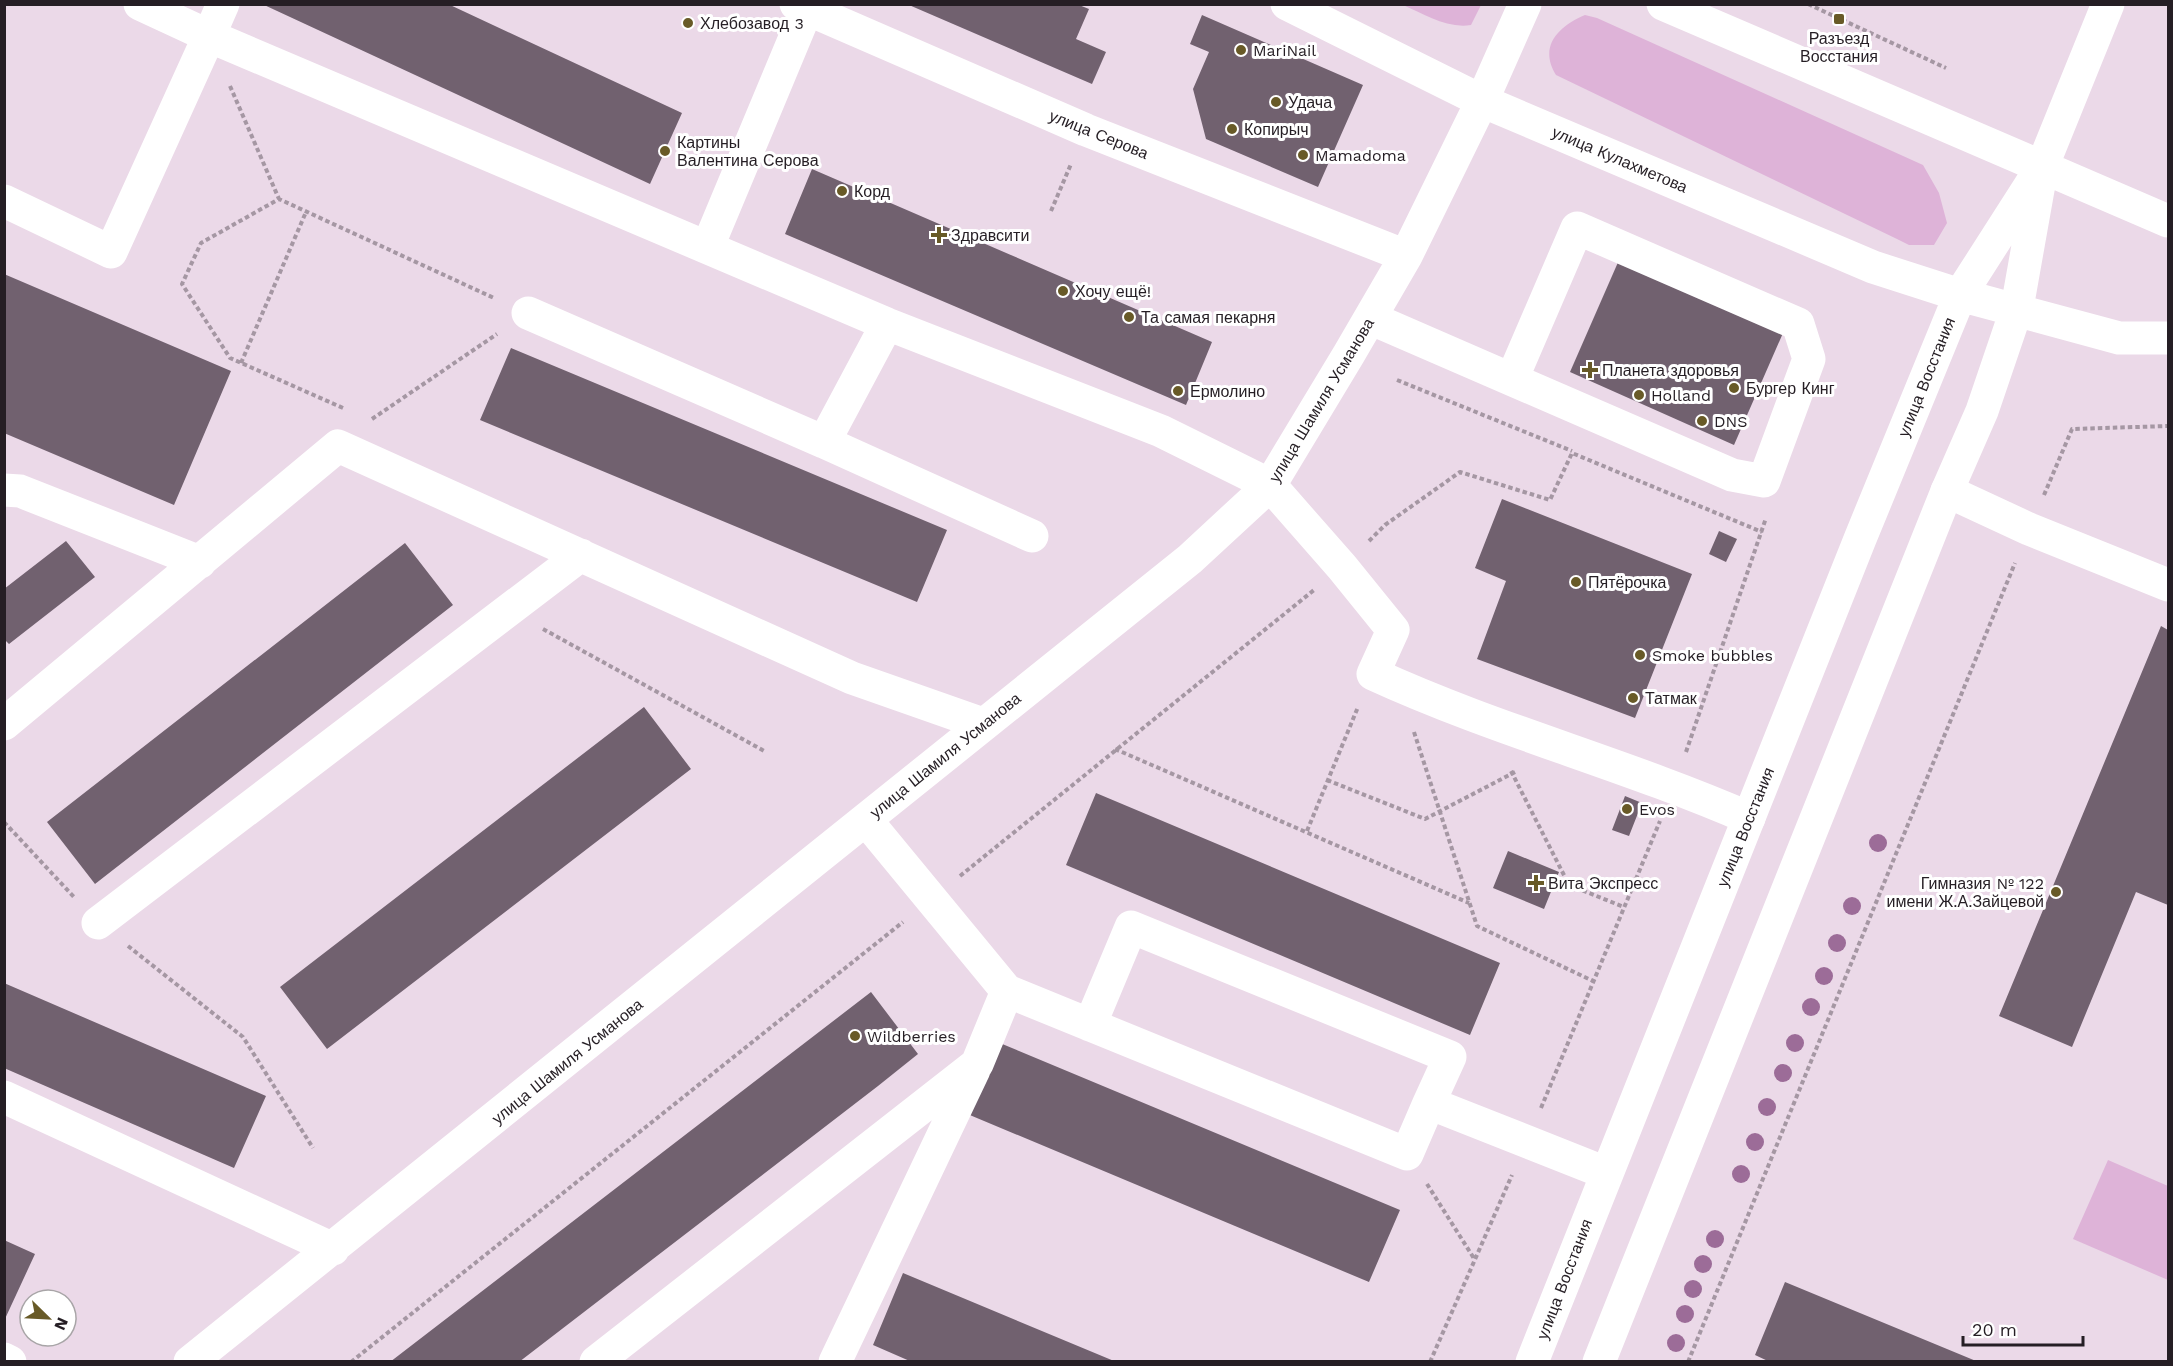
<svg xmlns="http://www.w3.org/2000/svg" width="2173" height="1366" font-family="'Work Sans',sans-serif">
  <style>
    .green { fill: #deb3d8 }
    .building { fill: #71616f }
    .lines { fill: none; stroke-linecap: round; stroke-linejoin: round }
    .path { stroke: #a597a3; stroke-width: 4; stroke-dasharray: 4.5 3; stroke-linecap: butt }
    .minor { stroke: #fff; stroke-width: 33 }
    .major { stroke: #fff; stroke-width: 33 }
    .tree { fill: #9c6c98 }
    .poi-dot { fill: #685a27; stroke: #fff; stroke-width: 2 }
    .labels { text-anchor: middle; stroke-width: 6; stroke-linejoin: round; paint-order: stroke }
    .poi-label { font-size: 16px; fill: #251e24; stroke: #fff; text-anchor: start }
    .street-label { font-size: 16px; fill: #251e24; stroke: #fff }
  </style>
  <rect width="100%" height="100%" fill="#ebd9e8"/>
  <path class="green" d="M1403,5H1481L1471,25C1447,29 1424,14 1403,5Z
    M1585,15L1597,18L1923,165L1939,193L1947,223L1934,245H1909L1897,239L1556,75C1538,46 1559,26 1585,15Z
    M2108,1160L2168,1186V1280L2073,1239Z"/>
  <path class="building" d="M262,4H448L682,113L650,184Z
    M909,5H1079L1089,9L1076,39L1106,52L1092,84Z
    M1202,15L1363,85L1318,187L1206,139L1193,89L1209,52L1190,44Z
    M812,169L1212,342L1186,405L785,234Z
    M1619,260L1783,333L1734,445L1570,372Z
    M4,274L231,371L174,505L4,433Z
    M511,348L947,530L917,602L480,420Z
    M1502,499L1692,574L1635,718L1477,659L1506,581L1475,568Z
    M1719,531L1737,539L1726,562L1709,554Z
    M66,541L95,577L9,644L4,639V589Z
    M405,543L453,605L95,884L47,822Z
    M2161,626L2168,630V905L2136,892L2072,1047L1999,1016Z
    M644,707L691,769L327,1049L280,987Z
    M1096,793L1500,963L1470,1035L1066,865Z
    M1625,796L1642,803L1629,836L1612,830Z
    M1508,851L1559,872L1544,909L1493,888Z
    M4,983L266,1096L234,1168L4,1068Z
    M871,992L918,1054L878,1086L519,1362H390Z
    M995,1041L1400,1210L1369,1282L965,1113Z
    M4,1240L35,1254L4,1321Z
    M903,1273L1114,1361V1362H912L873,1345Z
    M1785,1282L1976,1361V1362H1770L1755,1355Z"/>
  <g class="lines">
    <path class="path" d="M1808,4L1946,68
      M230,86L279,199
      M1051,211L1071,164
      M241,363L306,212
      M1397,380L1572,451
      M343,408L230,358L182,284L201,243L279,199L494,298
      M372,419L497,334
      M2044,495L2072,429L2168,426
      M1369,541L1385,525L1460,472L1550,500L1572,453L1762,532
      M543,629L766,752
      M1414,732L1477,926L1593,981
      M1115,749L1469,903
      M1686,752L1766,518
      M1511,771L1569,885L1624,907
      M1327,780L1425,819L1517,771
      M4,822L74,897
      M1307,831L1358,707
      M960,876L1314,590
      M128,946L243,1037L313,1148
      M1541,1108L1660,821
      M1427,1184L1475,1260
      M351,1362L903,922
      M1430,1362L1512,1175
      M1688,1362L2015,563"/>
    <path class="minor" d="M223,4L209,36L887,324L1161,431L1270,485L1342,567L1393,630L1373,674C1495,730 1625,764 1749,818
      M796,4L1086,130L1406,256
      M4,201L111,252L209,36L140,4
      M708,246L809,4
      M528,313L824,442L887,324
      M1370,318L1732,475L1764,481L1809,359L1798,324L1577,228L1512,379
      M824,442L1032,536
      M4,490L20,491L200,562
      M1947,491L2029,529L2168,585
      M4,724L338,446L852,678L983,724
      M866,820L1007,991L1407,1154L1429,1103L1606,1173
      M98,923L581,555
      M1090,1025L1131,927L1450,1057L1429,1103
      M4,1097L333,1249
      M4,1359L10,1362
      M190,1362L1190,559L1270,485L1349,354L1406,256L1482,101L1525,4
      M596,1362L977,1064L1007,991
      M835,1362L974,1070"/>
    <path class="major" d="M1287,4L1482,101L1873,267L1960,295L2119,338H2168
      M1663,4L2168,221
      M1532,1362L1860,539L1960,295L2042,167L2108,4
      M1599,1362L1947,491L1982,411L2017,308L2039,184"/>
  </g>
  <g class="tree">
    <circle cx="1878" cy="843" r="9"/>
    <circle cx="1852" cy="906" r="9"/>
    <circle cx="1837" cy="943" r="9"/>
    <circle cx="1824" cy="976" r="9"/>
    <circle cx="1811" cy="1007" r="9"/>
    <circle cx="1795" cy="1043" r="9"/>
    <circle cx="1783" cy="1073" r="9"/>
    <circle cx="1767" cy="1107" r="9"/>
    <circle cx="1755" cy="1142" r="9"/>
    <circle cx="1741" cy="1174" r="9"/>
    <circle cx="1715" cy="1239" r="9"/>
    <circle cx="1703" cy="1264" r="9"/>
    <circle cx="1693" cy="1289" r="9"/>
    <circle cx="1685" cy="1314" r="9"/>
    <circle cx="1676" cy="1343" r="9"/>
  </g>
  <g class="poi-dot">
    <rect x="1833" y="13" width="12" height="12" rx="3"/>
    <circle cx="688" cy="23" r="6"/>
    <circle cx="1241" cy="50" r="6"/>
    <circle cx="1276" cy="102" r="6"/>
    <circle cx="1232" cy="129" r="6"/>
    <circle cx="665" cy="151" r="6"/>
    <circle cx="1303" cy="155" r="6"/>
    <circle cx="842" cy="191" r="6"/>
    <path d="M936 226h6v6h6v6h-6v6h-6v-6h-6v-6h6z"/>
    <circle cx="1063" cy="291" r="6"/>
    <circle cx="1129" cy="317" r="6"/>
    <path d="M1587 361h6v6h6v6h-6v6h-6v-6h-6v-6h6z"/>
    <circle cx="1734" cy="388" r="6"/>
    <circle cx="1178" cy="391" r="6"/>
    <circle cx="1639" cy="395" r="6"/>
    <circle cx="1702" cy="421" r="6"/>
    <circle cx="1576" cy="582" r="6"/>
    <circle cx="1640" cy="655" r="6"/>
    <circle cx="1633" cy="698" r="6"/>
    <circle cx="1627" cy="809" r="6"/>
    <path d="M1533 874h6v6h6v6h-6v6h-6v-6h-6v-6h6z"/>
    <circle cx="2056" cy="892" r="6"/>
    <circle cx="855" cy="1036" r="6"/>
  </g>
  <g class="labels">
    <g class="poi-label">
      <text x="700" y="29">Хлебозавод 3</text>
      <text x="1839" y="44" text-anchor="middle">Разъезд<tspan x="1839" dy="18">Восстания</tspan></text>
      <text x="1253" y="56">MariNail</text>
      <text x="1288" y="108">Удача</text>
      <text x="1244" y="135">Копирыч</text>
      <text x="677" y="148">Картины<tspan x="677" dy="18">Валентина Серова</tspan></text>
      <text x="1315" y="161">Mamadoma</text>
      <text x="854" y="197">Корд</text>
      <text x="951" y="241">Здравсити</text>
      <text x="1075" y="297">Хочу ещё!</text>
      <text x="1141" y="323">Та самая пекарня</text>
      <text x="1602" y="376">Планета здоровья</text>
      <text x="1746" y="394">Бургер Кинг</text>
      <text x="1190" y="397">Ермолино</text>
      <text x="1651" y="401">Holland</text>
      <text x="1714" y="427">DNS</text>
      <text x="1588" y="588">Пятёрочка</text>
      <text x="1652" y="661">Smoke bubbles</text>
      <text x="1645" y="704">Татмак</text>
      <text x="1639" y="815">Evos</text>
      <text x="1548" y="889">Вита Экспресс</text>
      <text x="2044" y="889" text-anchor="end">Гимназия № 122<tspan x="2044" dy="18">имени Ж.А.Зайцевой</tspan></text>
      <text x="867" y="1042">Wildberries</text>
    </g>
    <g class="street-label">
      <text transform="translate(1099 134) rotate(22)" y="6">улица Серова</text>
      <text transform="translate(1620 159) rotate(23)" y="6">улица Кулахметова</text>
      <text transform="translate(1926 377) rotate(-68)" y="6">улица Восстания</text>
      <text transform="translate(1321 400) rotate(-59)" y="6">улица Шамиля Усманова</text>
      <text transform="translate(945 755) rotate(-39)" y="6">улица Шамиля Усманова</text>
      <text transform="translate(1745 827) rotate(-68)" y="6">улица Восстания</text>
      <text transform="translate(567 1061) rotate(-39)" y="6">улица Шамиля Усманова</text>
      <text transform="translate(1564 1279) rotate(-69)" y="6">улица Восстания</text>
    </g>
  </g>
  <rect width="2173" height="1366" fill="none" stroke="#251e24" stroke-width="12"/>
  <g transform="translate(48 1318) rotate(114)"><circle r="28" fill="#ffffff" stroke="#a8a5a7" stroke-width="1.5"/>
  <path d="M0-4.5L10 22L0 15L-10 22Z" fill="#685a27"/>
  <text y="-9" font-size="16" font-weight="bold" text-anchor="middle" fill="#251e24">N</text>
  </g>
  <path d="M1963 1336v9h120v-9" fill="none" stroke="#251e24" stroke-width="3"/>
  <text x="1972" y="1336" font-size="18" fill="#251e24" stroke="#ffffff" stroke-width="4.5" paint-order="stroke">20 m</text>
</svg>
